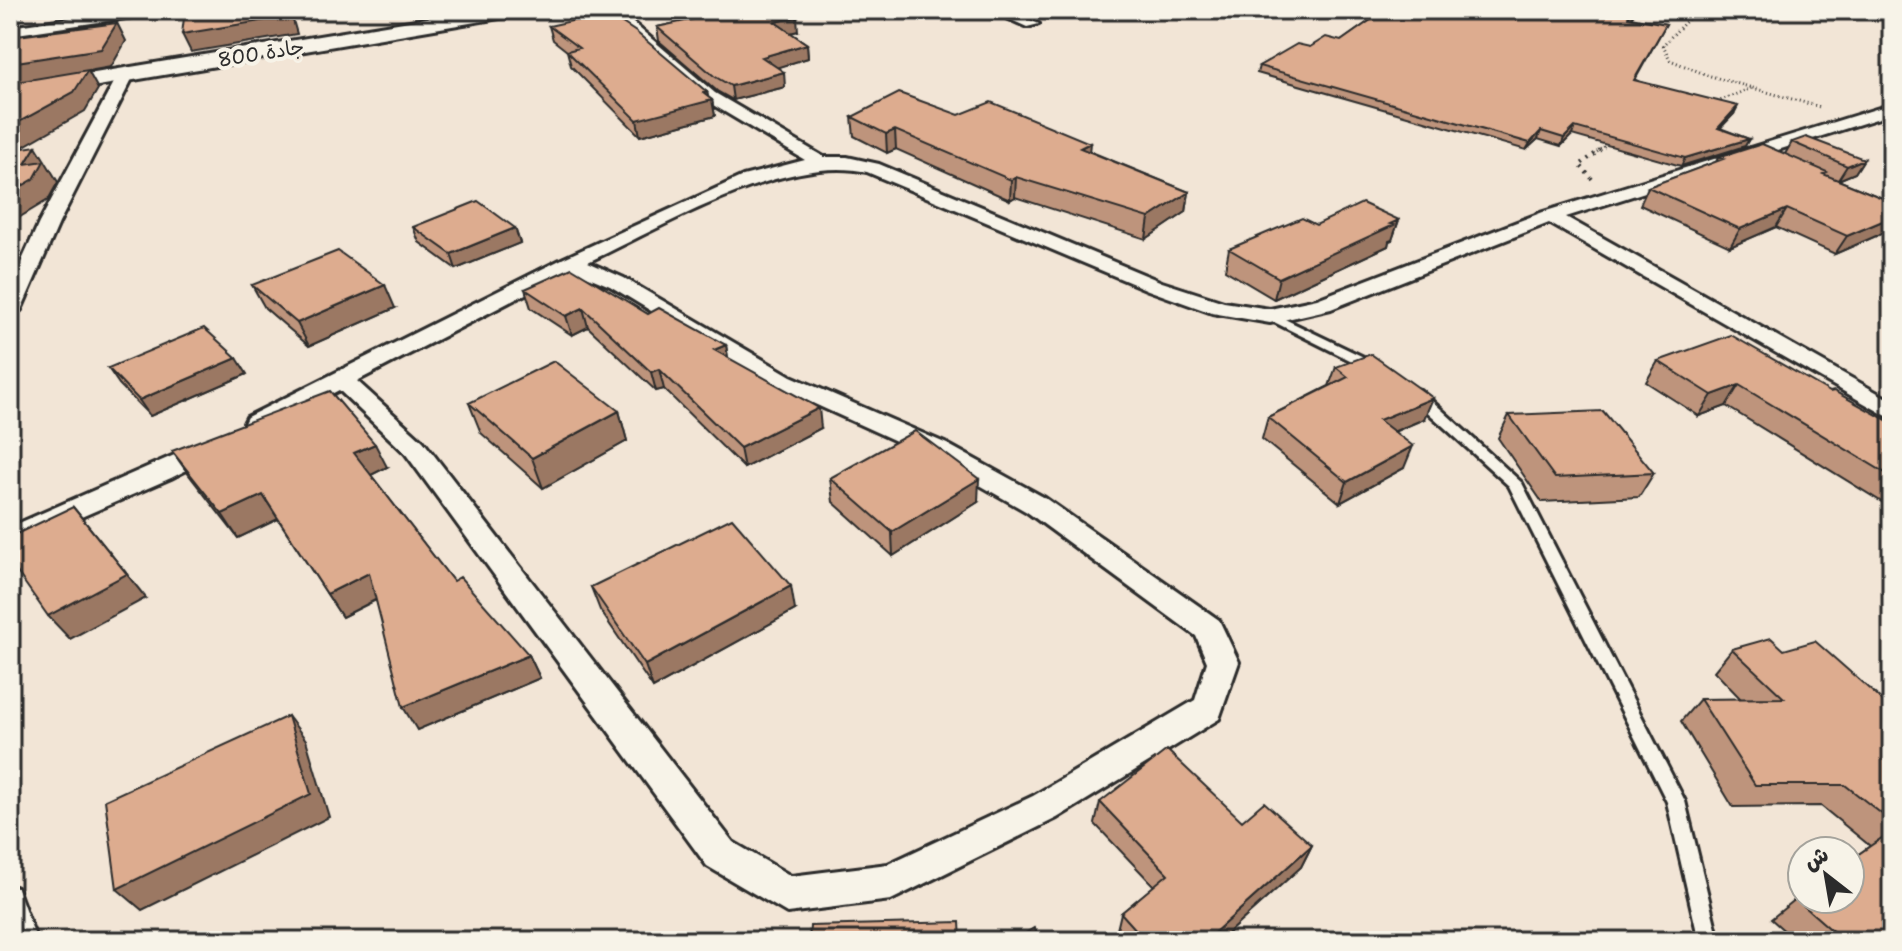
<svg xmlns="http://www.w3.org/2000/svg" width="1902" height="951" font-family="'Shantell Sans','Playpen Sans Arabic',sans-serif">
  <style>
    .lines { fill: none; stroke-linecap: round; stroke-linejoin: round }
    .service-casing { stroke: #2b2b2b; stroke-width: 6 }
    .minor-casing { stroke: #2b2b2b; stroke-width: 6 }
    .secondary-casing { stroke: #2b2b2b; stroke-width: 6 }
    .path-far1 { stroke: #2b2b2b; stroke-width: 3; stroke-dasharray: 1 3; stroke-linecap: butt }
    .path { stroke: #2b2b2b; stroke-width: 4; stroke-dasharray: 2 5; stroke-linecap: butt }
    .service { fill: #f7f3e8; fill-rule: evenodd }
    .minor { fill: #f7f3e8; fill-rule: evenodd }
    .secondary { fill: #f7f3e8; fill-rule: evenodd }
    .wall { fill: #be947b; stroke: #2b2b2b; stroke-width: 2 }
    .shaded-wall { fill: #9b7864; stroke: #2b2b2b; stroke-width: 2 }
    .building { fill: #ddac8f; stroke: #2b2b2b; stroke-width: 2 }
    .labels { text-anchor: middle; stroke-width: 8; stroke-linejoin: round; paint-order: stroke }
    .far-street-label { font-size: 20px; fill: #2b2b2b; stroke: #f7f3e8 }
  </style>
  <rect width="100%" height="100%" fill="#f2e5d6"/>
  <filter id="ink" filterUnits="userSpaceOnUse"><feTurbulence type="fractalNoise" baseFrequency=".0125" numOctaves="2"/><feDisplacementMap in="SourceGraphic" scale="16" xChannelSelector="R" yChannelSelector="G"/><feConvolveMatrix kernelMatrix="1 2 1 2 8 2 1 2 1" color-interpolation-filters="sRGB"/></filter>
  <g filter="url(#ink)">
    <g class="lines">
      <g class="service-casing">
        <path id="service" d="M1270,312L1378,364L1380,367L1378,370H1370L1266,318L1264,316Z
          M1415,389L1420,390L1522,483L1685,801L1719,941H1699L1667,802L1509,486L1410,396L1409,393Z
          M10,885L17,888L37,941H17L10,923Z"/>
      </g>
      <g class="minor-casing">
        <path id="minor" d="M125,10H160L153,14L10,35V27Z
          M603,10H618L715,93L824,157H847L879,164L1162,282L1224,302L1270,309L1317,299L1543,212L1892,104V114L1566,217L1892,401V419L1549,223L1331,309L1270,323L1212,313L1148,290L867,172C785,153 663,227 588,262L624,278L791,376L947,444L1045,498L1219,620L1239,662L1219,719L1057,818L891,900L787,913L707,866L405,453L339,390L265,429H247L244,423L247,417L564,258L743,176L805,160L703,99ZM572,270L610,286L775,386L929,456L1027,512L1196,636L1207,662L1195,700L1033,796L888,864L791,876L733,842L423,441L357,381Z
          M989,10H1008L1039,24L1027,27Z
          M126,70L134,75L59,223L21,310L10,316V287L39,223L118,75Z
          M211,439L220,441L224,447L220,453L171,478L10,548V527Z"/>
      </g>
      <g class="secondary-casing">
        <path id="secondary" d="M476,10H521L511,16L10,101V87Z"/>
      </g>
      <path class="path-far1" d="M1688,10L1692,15L1663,45L1670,60L1707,75L1820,107
        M1713,103L1752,88
        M1597,152L1611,142"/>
      <path class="path" d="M1592,179L1580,165L1600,150"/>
      <use href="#service" class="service"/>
      <use href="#minor" class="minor"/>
      <use href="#secondary" class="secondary"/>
    </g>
    <path class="wall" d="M687,10H784L798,31L791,33L807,44L808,58L777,67L785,87L733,100L717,91L659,41L657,27L699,18Z
      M1385,10H1637L1631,17L1666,24L1635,80L1734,114L1720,128L1749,139L1745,146L1681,166L1572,135L1561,146L1538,139L1526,150L1257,73L1259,66L1310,47L1341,41Z
      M549,26L707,92L708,97L712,100L715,116L640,136L571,66L567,51L553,40Z
      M959,115L1089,151L1189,192L1186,212L1146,239L1015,197L1010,200L896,149L887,153L854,136L852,117Z
      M1792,142L1864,159L1855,173L1838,180L1892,202V229L1835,254L1776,227L1730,247L1640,205L1648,187L1716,162L1718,158L1785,154Z
      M1399,220L1392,240L1389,241L1388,246L1274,299L1225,270L1229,249L1316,225Z
      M413,227L515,228L520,243L456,269L419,242Z
      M252,285L395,308L309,346L265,308Z
      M525,289L648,314L726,345L728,358L821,428L744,468L664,389L656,391L588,327L572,335L531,308Z
      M1658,361L1830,392L1892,423V506L1890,507L1726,406L1699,416L1646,382Z
      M1336,367L1424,419L1394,432L1404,468L1340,503L1262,439L1268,417L1329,386Z
      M108,368L247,374L150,416L119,384Z
      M469,403L619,411L627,441L543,488L481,433Z
      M1509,415L1654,473L1639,497L1542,502L1498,438Z
      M172,451L387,467L371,475L453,581L529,655L540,678L417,730L376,600L342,617L278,519L238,538L189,475Z
      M830,478L978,502L893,556L833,502Z
      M591,587L795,610L653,688L600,610Z
      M1732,649L1784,650L1892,709V941H1796L1771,919L1802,894L1870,846L1821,806L1733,807L1681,721L1700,699H1741L1714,671Z
      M1100,802L1242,821L1312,845L1301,867L1219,941H1122L1116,934L1121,913L1154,886L1095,824Z"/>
    <path class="shaded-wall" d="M10,10H27L16,23L10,25Z
      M288,10H290L297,34L191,52L182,34Z
      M797,17L798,31L777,36L775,22Z
      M117,23L126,41L111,67L88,71L98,89L85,111L10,154V63Z
      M807,44L808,58L763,72L762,57Z
      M784,72L785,87L733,100L731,86Z
      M707,92L709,101L712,100L715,116L640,136L637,120Z
      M1738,106L1734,114L1714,135L1718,128Z
      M1575,127L1572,135L1561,146L1564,138Z
      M895,130L896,149L887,153L886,134Z
      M1541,131L1538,139L1526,150L1530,143Z
      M1749,139L1745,146L1681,166L1685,158Z
      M1090,143L1088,163L1080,148Z
      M36,146L58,182L48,200L15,220H10V193L25,164Z
      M1864,159L1855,173L1838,180L1847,166Z
      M1016,177L1015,197L1010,200L1011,180Z
      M1189,192L1186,212L1146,239L1149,218Z
      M1787,209L1776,227L1730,247L1740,229Z
      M1892,217V229L1835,254L1847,236Z
      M1399,220L1392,240L1389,241L1388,246L1274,299L1279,278Z
      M515,228L520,243L456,269L451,254Z
      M385,285L395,308L309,346L297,323Z
      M583,308L588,327L572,335L566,316Z
      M726,345L729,364L714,350Z
      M237,358L247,374L150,416L139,400Z
      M659,369L664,389L656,391L651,372Z
      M1739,385L1726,406L1699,416L1712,395Z
      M1433,398L1424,419L1371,441L1379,420Z
      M819,408L821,428L744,468L740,448Z
      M619,411L627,441L543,488L532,458Z
      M375,444L387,467L367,477L354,453Z
      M1413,446L1404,468L1340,503L1347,482Z
      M979,479L978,502L893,556L892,532Z
      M263,495L278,519L238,538L222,514Z
      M73,507L146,598L70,639L48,616Z
      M369,573L383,596L342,617L327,594Z
      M791,586L795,610L653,688L645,665Z
      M529,655L540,678L417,730L403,707Z
      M288,716L306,740L329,817L142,910L117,889Z
      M1312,845L1301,867L1219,941H1205Z"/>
    <path class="building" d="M185,10H288L290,16L182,34Z
      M705,10H784L797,17L775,22L807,44L762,57L784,72L731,86L714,76L657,27L713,15Z
      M1385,10H1634L1628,17L1666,24L1634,80L1738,106L1718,128L1749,139L1685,158L1575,127L1564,138L1541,131L1530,143L1259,66L1297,44L1310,47L1326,37L1341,41Z
      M607,13L636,32L707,92L703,93L712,100L637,120L567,51L579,48L549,26Z
      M117,23L101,49L10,63V37Z
      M88,70L74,92L10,127V83Z
      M899,93L959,115L991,102L1090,143L1080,148L1189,192L1149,218L1016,177L1011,180L895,130L886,134L852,117Z
      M1806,137L1864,159L1847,166L1792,142Z
      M1762,144L1827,172L1823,174L1892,202V217L1847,236L1787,209L1740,229L1648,187L1723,159L1718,158Z
      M36,146L25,164L44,161L34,179L10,193V150Z
      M478,201L515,228L451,254L413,227Z
      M1362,203L1399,220L1390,224L1394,225L1279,278L1229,249L1302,218L1316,225Z
      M338,251L385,285L297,323L252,285Z
      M572,268L648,314L659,308L726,345L714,350L819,408L740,448L659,369L651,372L583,308L566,316L525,289Z
      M204,328L237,358L139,400L108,368Z
      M1731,335L1830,392L1834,391L1892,423V477L1739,385L1712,395L1658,361Z
      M1371,354L1433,398L1379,420L1413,446L1347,482L1268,417L1348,377L1336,367Z
      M554,361L619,411L532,458L469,403Z
      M330,391L375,444L354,453L453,581L460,577L529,655L403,707L369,573L327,594L263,495L222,514L172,451Z
      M1603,411L1654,473L1555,478L1509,415Z
      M915,431L979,479L892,532L830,478Z
      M73,507L127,574L48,616L10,562V537Z
      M732,518L791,586L645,665L591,587Z
      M1771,638L1784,650L1815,641L1892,709V822L1845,785H1755L1700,699L1784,698L1732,649Z
      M288,716L311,794L117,889L105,800Z
      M1167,750L1242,821L1264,802L1312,845L1205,941H1146L1121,913L1168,874L1100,802Z
      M1892,831V941H1844L1796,899L1802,894V899H1850V860Z
      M960,922L961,941H809L810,926Z
      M1034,928L1042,941H1013Z"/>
  </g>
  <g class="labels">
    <g class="far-street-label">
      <text transform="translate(261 53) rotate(-9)" y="7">جادة 800</text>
    </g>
  </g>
  <rect width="1902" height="951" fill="none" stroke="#f7f3e8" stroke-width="40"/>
  <rect x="20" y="20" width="1862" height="911" fill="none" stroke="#2b2b2b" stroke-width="3" filter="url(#ink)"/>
  <g transform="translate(1826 875) rotate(329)"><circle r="38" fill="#f7f3e8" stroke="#a5a39c" stroke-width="2"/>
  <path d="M0-6L14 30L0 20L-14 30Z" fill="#2b2b2b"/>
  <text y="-12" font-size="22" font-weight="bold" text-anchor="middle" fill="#2b2b2b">ش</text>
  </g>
</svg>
